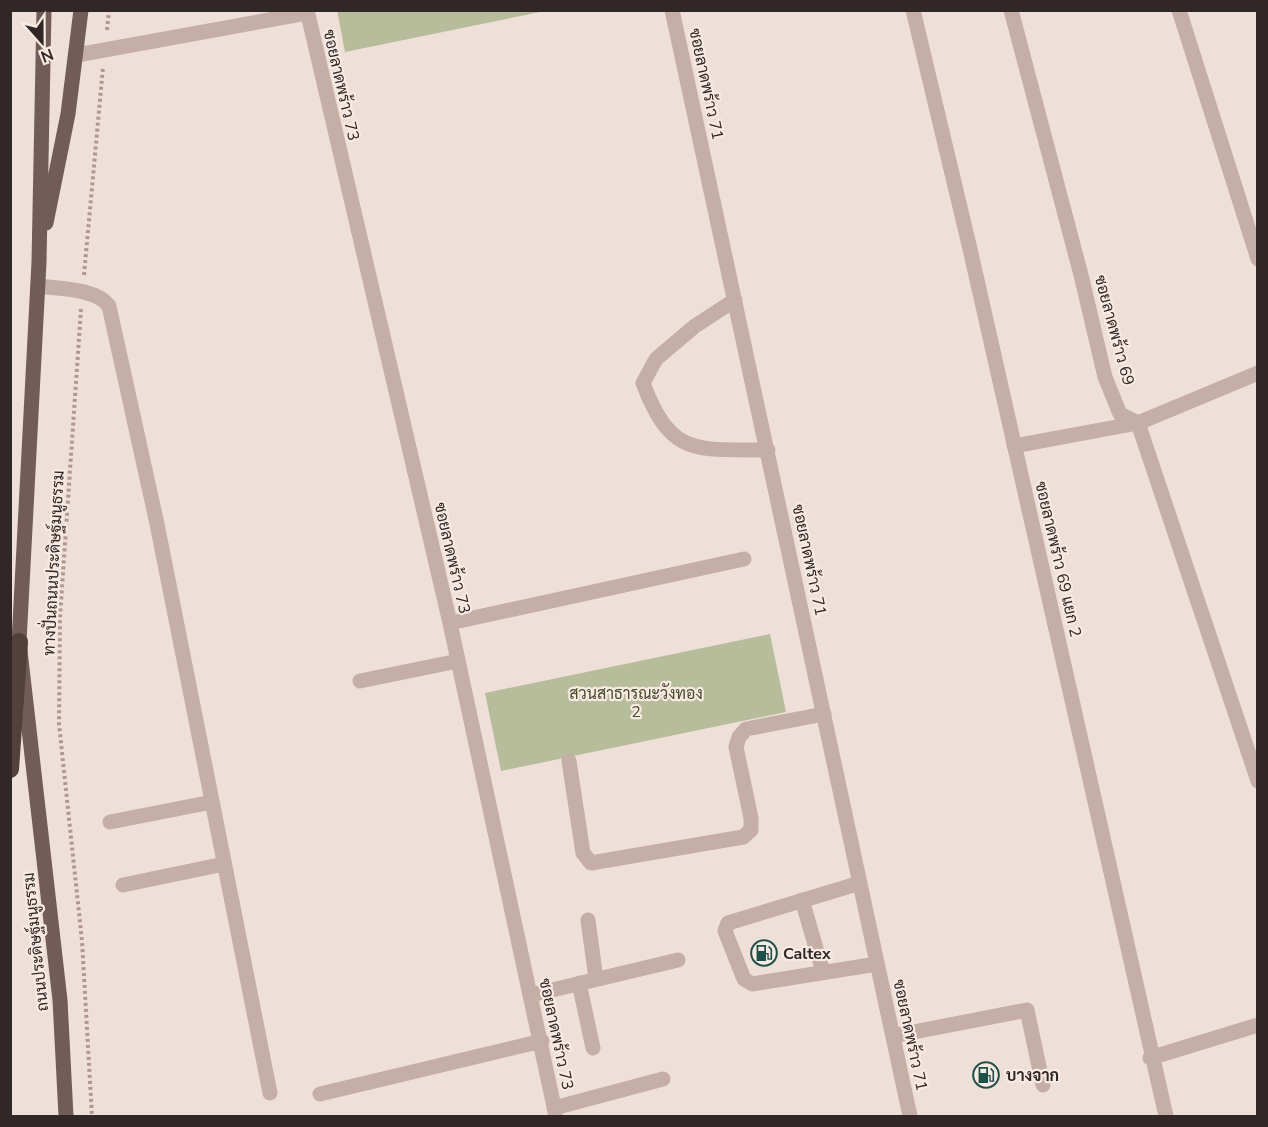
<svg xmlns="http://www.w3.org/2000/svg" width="1268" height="1127" font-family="'Nunito Sans',Sarabun,sans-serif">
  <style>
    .green { fill: #b7bc9a }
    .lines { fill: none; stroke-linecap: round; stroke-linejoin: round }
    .path { stroke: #b09890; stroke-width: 4; stroke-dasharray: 3 3; stroke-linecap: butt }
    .minor { stroke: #c5aea5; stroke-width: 15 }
    .major { stroke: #725c58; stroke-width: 15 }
    .highway { stroke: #52403d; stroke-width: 18 }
    .labels { text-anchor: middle; stroke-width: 4.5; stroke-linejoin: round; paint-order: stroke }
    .street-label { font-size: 16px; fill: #312726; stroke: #f7eae3 }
    .park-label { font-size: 16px; fill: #474e2c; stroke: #f7eae3 }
    .poi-label { font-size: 16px; font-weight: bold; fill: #312726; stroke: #f7eae3; text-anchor: start }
  </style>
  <rect width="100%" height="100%" fill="#eee0d8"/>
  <path class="green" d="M337,10H545V11L345,52Z
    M770,634L786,712L501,771L485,693Z"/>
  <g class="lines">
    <path class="path" d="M107,30L109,10
      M84,275L103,67
      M81,309L60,617L59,724L82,941L92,1116"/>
    <path class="minor" d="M307,10L450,623L556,1116
      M672,10L910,1116
      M913,10L970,249L1166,1116
      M1011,10L1081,275L1105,377L1120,414L1138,423L1258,781
      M1179,10L1258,259
      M77,55L307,13
      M38,286C58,289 96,288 109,306L157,524L270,1093
      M735,300L695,326L656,359L643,383C671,458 697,449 768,450
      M1014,446L1138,423L1258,373
      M450,623L744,559
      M360,681L458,661
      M569,761L583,853L591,863L743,837L751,830V818L736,747L739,737L746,729L824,714
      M110,822L212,802
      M860,883L728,923L725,931L744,979L752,984L877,964
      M123,885L224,864
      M802,900L823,972
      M588,920L596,979
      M579,983L593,1048
      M531,995L678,960
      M893,1036L1027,1010L1043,1085
      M1150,1058L1258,1025
      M320,1094L542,1041
      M554,1108L663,1079"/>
    <path class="major" d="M44,10L39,262L19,642L60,1000L66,1116
      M46,223L68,114L81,10"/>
    <path class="highway" d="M10,769L19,642"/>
  </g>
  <defs>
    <g id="fuel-ring" transform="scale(1.35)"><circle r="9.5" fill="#f7eae3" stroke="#1f4f49" stroke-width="1.5"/><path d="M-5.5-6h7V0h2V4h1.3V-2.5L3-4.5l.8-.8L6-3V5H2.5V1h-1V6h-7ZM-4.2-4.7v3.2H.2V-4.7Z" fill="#1f4f49"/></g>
  </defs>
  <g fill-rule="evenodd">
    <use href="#fuel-ring" x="764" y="953"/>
    <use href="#fuel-ring" x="986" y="1075"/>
  </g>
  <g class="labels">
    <g class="street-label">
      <text transform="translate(707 84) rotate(78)" y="6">ซอยลาดพร้าว 71</text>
      <text transform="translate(342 85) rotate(77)" y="6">ซอยลาดพร้าว 73</text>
      <text transform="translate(1115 330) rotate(75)" y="6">ซอยลาดพร้าว 69</text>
      <text transform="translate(453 558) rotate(77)" y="6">ซอยลาดพร้าว 73</text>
      <text transform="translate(1059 559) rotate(77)" y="6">ซอยลาดพร้าว 69 แยก 2</text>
      <text transform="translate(810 560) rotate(78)" y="6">ซอยลาดพร้าว 71</text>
      <text transform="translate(53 563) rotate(-87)" y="6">ทางปั่นถนนประดิษฐ์มนูธรรม</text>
      <text transform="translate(35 942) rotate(-96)" y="6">ถนนประดิษฐ์มนูธรรม</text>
      <text transform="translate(557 1034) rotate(78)" y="6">ซอยลาดพร้าว 73</text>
      <text transform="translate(911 1035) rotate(78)" y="6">ซอยลาดพร้าว 71</text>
    </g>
    <g class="park-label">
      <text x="636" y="699">สวนสาธารณะวังทอง<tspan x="636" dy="18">2</tspan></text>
    </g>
    <g class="poi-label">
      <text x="783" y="959">Caltex</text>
      <text x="1006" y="1081">บางจาก</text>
    </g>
  </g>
  <rect width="1268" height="1127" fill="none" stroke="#312726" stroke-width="24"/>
  <g transform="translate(42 42) rotate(159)" stroke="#f7eae3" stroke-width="4.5" paint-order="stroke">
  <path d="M0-4.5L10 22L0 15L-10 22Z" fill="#312726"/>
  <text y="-9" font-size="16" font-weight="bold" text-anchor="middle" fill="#312726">N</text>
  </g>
</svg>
